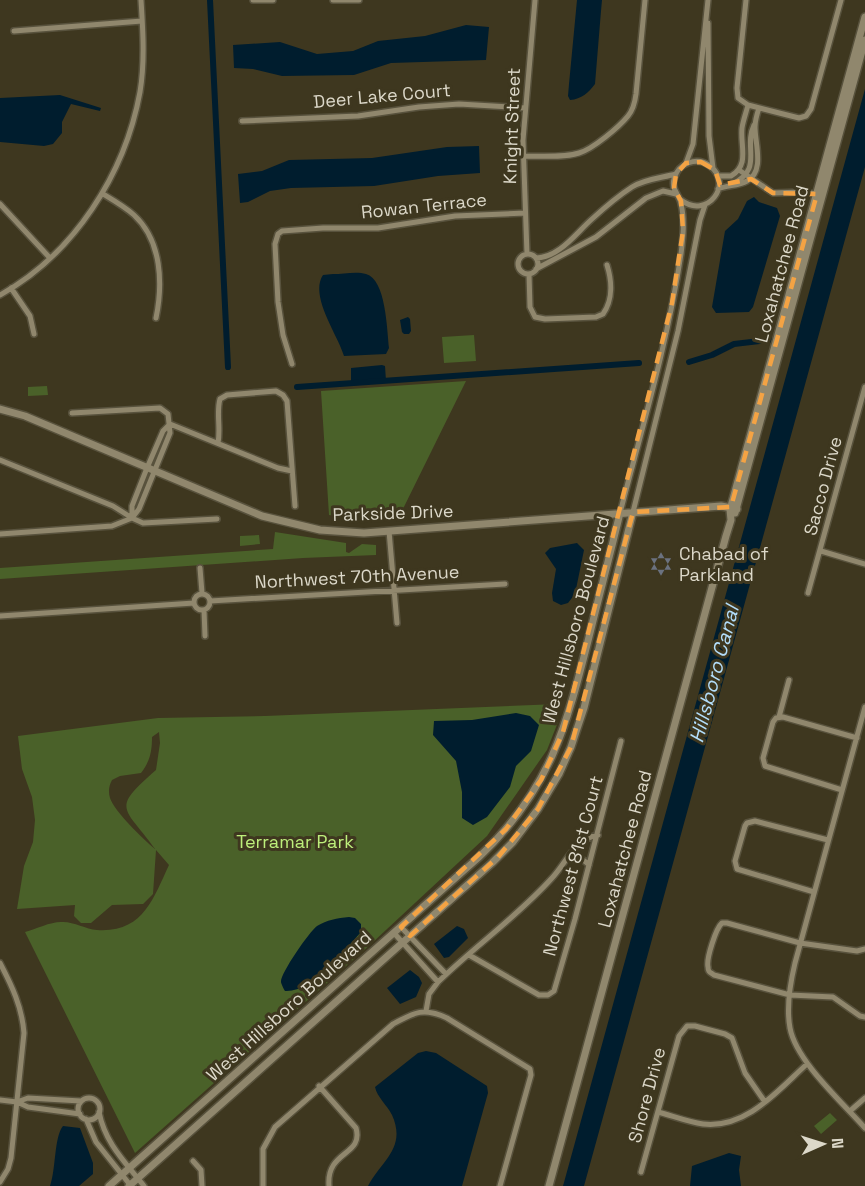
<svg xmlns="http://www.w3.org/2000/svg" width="865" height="1186" font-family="'Space Grotesk',sans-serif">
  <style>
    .green { fill: #4a6129; fill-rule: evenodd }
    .water { fill: #001d2e }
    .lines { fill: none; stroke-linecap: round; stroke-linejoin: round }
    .canal { stroke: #001d2e; stroke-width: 6 }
    .street-casing { stroke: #58523d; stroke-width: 8 }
    .secondary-casing { stroke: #58523d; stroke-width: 10 }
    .street { stroke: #90876d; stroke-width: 5 }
    .secondary { stroke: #90876d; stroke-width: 7 }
    .marked { fill: none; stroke: #f4a344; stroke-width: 4.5; stroke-dasharray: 12 8; stroke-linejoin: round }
    .labels { text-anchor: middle; stroke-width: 6; stroke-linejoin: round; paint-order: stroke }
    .street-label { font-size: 18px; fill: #dcd8c9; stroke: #3e371f }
    .poi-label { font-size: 18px; fill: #dcd8c9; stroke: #3e371f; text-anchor: start }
    .park-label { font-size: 18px; fill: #bdee7b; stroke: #3e371f }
    .water-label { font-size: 20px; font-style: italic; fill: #b2ddfa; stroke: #3e371f }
  </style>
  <rect width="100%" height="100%" fill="#3e371f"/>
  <path class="green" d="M474,335L476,361L444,363L442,337Z
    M466,381L398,519L362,521L329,515L321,391Z
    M47,386L48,395L28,396V387Z
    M275,532L346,543V552L349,553L362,544L376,545V555L303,558L0,579V568L273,549Z
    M259,535L260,544L240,546V536Z
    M558,704V722L547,750L487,836L372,943L135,1153L25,932C36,929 50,922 61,922C73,921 85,929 97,930C143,933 153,899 169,865L156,850L153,894L143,904L112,905L91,923H81L74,916L75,905L17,909L24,866L33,842L35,820L32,797L22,769L18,736L158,718L265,716ZM159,732L160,743L156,770C110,810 124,806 155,849C144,840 114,811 110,798C108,791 109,786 112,780L120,776L141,773C150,761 152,752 152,737Z
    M830,1113L837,1120L821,1134L814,1126Z"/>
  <path class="water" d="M577,0H602L601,11L595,84C588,93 582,99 570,100L568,96L569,84Z
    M466,25L489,27L486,60L391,63L354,75L282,76L253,69L234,68L233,45L280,42L317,54L353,51L378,41L425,36Z
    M865,89V167L584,1186H563Z
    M60,95L101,108L100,111L71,104L62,122V133L53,144L44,146L0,142V98Z
    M479,146L480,173L438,176L374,186L291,188L270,191L248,202L240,203L238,174L262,171L289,160L372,158L447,147Z
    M754,197L759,202L777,208L780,216L753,307L749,312L716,313L712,307L725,231L738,219L747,201Z
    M333,274C343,274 357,271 366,274C386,279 387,330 389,348L386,354L344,356C338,335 309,296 323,275Z
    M408,317L410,319L411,331L409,334H404L402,332L400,320Z
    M382,365L385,366L386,381L351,383V368Z
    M577,543L584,550L575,594L568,603L561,605L553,601L552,593L556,569L545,553L550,548Z
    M516,713L530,716L539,725L531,751L516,766L510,787L487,817L473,825L462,818V792L456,761L433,735L434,721L472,720Z
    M349,917L355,918L361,924V932C344,951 312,993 285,991C284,990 281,983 281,982C280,974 309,932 317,926C327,920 337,918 349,917Z
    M457,926L464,929L468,938L449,957L444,958L434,944Z
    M410,970L419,977L422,983L416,997L400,1004L387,988Z
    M426,1051L436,1053L487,1086L488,1093L462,1186H368C381,1161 407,1148 392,1115C387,1105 377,1097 375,1087L418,1053Z
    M63,1126L80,1128L93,1163V1174L79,1186H50C56,1170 54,1137 63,1126Z
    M729,1153L741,1156L739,1170L741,1186H690L692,1166Z"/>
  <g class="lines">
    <path class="canal" d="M210,0L228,367
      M689,362L712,355L734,344L769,340
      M297,387L639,363"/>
    <g class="street-casing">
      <path id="street" d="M253,0H273
        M333,0H359
        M746,0L737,88L738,98L748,105L799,118L806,116L811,109L841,0
        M708,23L709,136L713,168
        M14,31L142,21
        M242,121L358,116L419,107L459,104L525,108
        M523,156C541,156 562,158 579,153C593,149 619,127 628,116C633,110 635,102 636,94L645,0
        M686,163L693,144L708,0
        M739,170L773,193L802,192L817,194
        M718,176H731C750,165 740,146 742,128C743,121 746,113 748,105
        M732,184C764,169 743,148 754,125
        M718,189C728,185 738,186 747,181C765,171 755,144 755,127C755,120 757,114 759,108
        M103,194C113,200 125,207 134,215C162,241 163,284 156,318
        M0,204L49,257
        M527,254L523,140L535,0
        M518 264a10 10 0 1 1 20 0a10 10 0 1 1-20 0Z
        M536,258C560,257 575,234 592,219C604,208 618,196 632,187C645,179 661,178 676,174
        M536,269L596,237L646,198L663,191L676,194
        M529,274L530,307L535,317L545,319L596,317L603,314C613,300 612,281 607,265
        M11,288L30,316L34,334
        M0,295C74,254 125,174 140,92C145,62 143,31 141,0
        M292,364L283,335L278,302L275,244L278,234L282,231L323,228H378L455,216L525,213
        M72,413L160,408L168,414L170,433L139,509L132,518
        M170,424L278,468L292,471
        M218,443C221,428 216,413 220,399L227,395L276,391L283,395L287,401L295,506
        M0,460L113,506L132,518
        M633,512L678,331L700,220L705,205
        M620,513C642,428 668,342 681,254C683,238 685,220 681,204C680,195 671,190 674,179C678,163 697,156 710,166C734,184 707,220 681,200
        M132,518V506L147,468L163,431L170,424
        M389,531L397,623
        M0,534L112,526L132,518L143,523L217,519
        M821,551L865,564
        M200,568L202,593
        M808,593L865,387
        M194 602a8 8 0 1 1 16 0a8 8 0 1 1-16 0Z
        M210,601L505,584
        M204,610L205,636
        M0,616L194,603
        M865,707L795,963C790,984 786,1007 790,1028C796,1061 842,1102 865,1128
        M779,717L789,680
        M842,790L765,766L763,758L773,722L776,718L783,717L857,738
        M568,858C577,856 582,858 589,865
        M814,892L737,869L735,861L745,826L747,823L755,821L828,840
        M401,927L446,974
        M394,933L438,982
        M865,949L857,951L800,943L727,923H722C716,928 706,959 708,967C708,972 710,972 714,975L790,995L833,997L860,1016L865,1017
        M469,955L539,995H548L554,991L575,919L621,741
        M0,963C12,986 22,1007 24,1033L11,1158L8,1169L0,1182
        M426,1011L429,994L438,982C475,946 518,916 552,878C567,862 574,839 598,835
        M319,1086L356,1128C364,1156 326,1150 329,1186
        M78 1109a11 11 0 1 1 22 0a11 11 0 1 1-22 0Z
        M0,1100L17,1102L28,1107L80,1114
        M17,1102L28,1098L81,1101
        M850,1111L865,1098
        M99,1112C105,1143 125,1162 144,1186
        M658,1112C673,1116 688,1122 703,1124C747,1129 778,1090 807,1064
        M86,1119L96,1142L131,1186
        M193,1161L201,1170L202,1186
        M641,1172L679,1036L687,1026H695L725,1034L732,1038L745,1073L765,1102
        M263,1186V1149L275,1127L393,1024C415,1012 424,1007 447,1018L530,1069L531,1075L500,1186"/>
    </g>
    <g class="secondary-casing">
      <path id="secondary" d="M0,409L25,416L262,516L320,530L364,533L721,506L737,509
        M735,513L865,40
        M109,1186L479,857C550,790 566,728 589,637C599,596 610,555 620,513
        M129,1186L492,863L513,842L538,809L559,774L571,747L584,708L633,512
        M549,1186L726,536L731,520L730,510L865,17"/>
    </g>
    <use href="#street" class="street"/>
    <use href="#secondary" class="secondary"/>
  </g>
  <path class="marked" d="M701,162L715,170L720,185L751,179L773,193L817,194L731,507L633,512L571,747L538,809L498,857L410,936L401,927L506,829L541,780L563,732L672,303L683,231L681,201L674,188L676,174L686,163Z"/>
  <defs>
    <g id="synagogue-bare" transform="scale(1.8)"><path d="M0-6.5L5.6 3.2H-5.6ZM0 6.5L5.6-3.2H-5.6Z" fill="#6b7280" stroke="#3e371f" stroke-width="2.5" paint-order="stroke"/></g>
  </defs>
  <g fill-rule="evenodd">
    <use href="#synagogue-bare" x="661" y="564"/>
  </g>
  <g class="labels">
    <g class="street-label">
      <text transform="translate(382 96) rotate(-5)" y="6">Deer Lake Court</text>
      <text transform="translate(512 126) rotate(-88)" y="6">Knight Street</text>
      <text transform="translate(424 206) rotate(-6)" y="6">Rowan Terrace</text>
      <text transform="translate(782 264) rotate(-75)" y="6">Loxahatchee Road</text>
      <text transform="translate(823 486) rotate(-75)" y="6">Sacco Drive</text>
      <text transform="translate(393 513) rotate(-2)" y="6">Parkside Drive</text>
      <text transform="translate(357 577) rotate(-3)" y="6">Northwest 70th Avenue</text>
      <text transform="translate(576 620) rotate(-75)" y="6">West Hillsboro Boulevard</text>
      <text transform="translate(625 849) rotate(-75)" y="6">Loxahatchee Road</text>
      <text transform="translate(573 866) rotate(-75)" y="6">Northwest 81st Court</text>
      <text transform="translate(289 1006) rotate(-42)" y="6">West Hillsboro Boulevard</text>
      <text transform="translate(647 1095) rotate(-75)" y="6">Shore Drive</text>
    </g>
    <g class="poi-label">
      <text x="679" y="560">Chabad of<tspan x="679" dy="21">Parkland</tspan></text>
    </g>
    <g class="park-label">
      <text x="295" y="848">Terramar Park</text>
    </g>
    <g class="water-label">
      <text transform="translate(714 674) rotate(-75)" y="7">Hillsboro Canal</text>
    </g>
  </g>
  <g transform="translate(823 1144) rotate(87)" stroke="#3e371f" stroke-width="4.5" paint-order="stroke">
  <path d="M0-4.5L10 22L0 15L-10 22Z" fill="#dcd8c9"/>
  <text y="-9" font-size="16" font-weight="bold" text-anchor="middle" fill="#dcd8c9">N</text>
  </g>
</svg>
